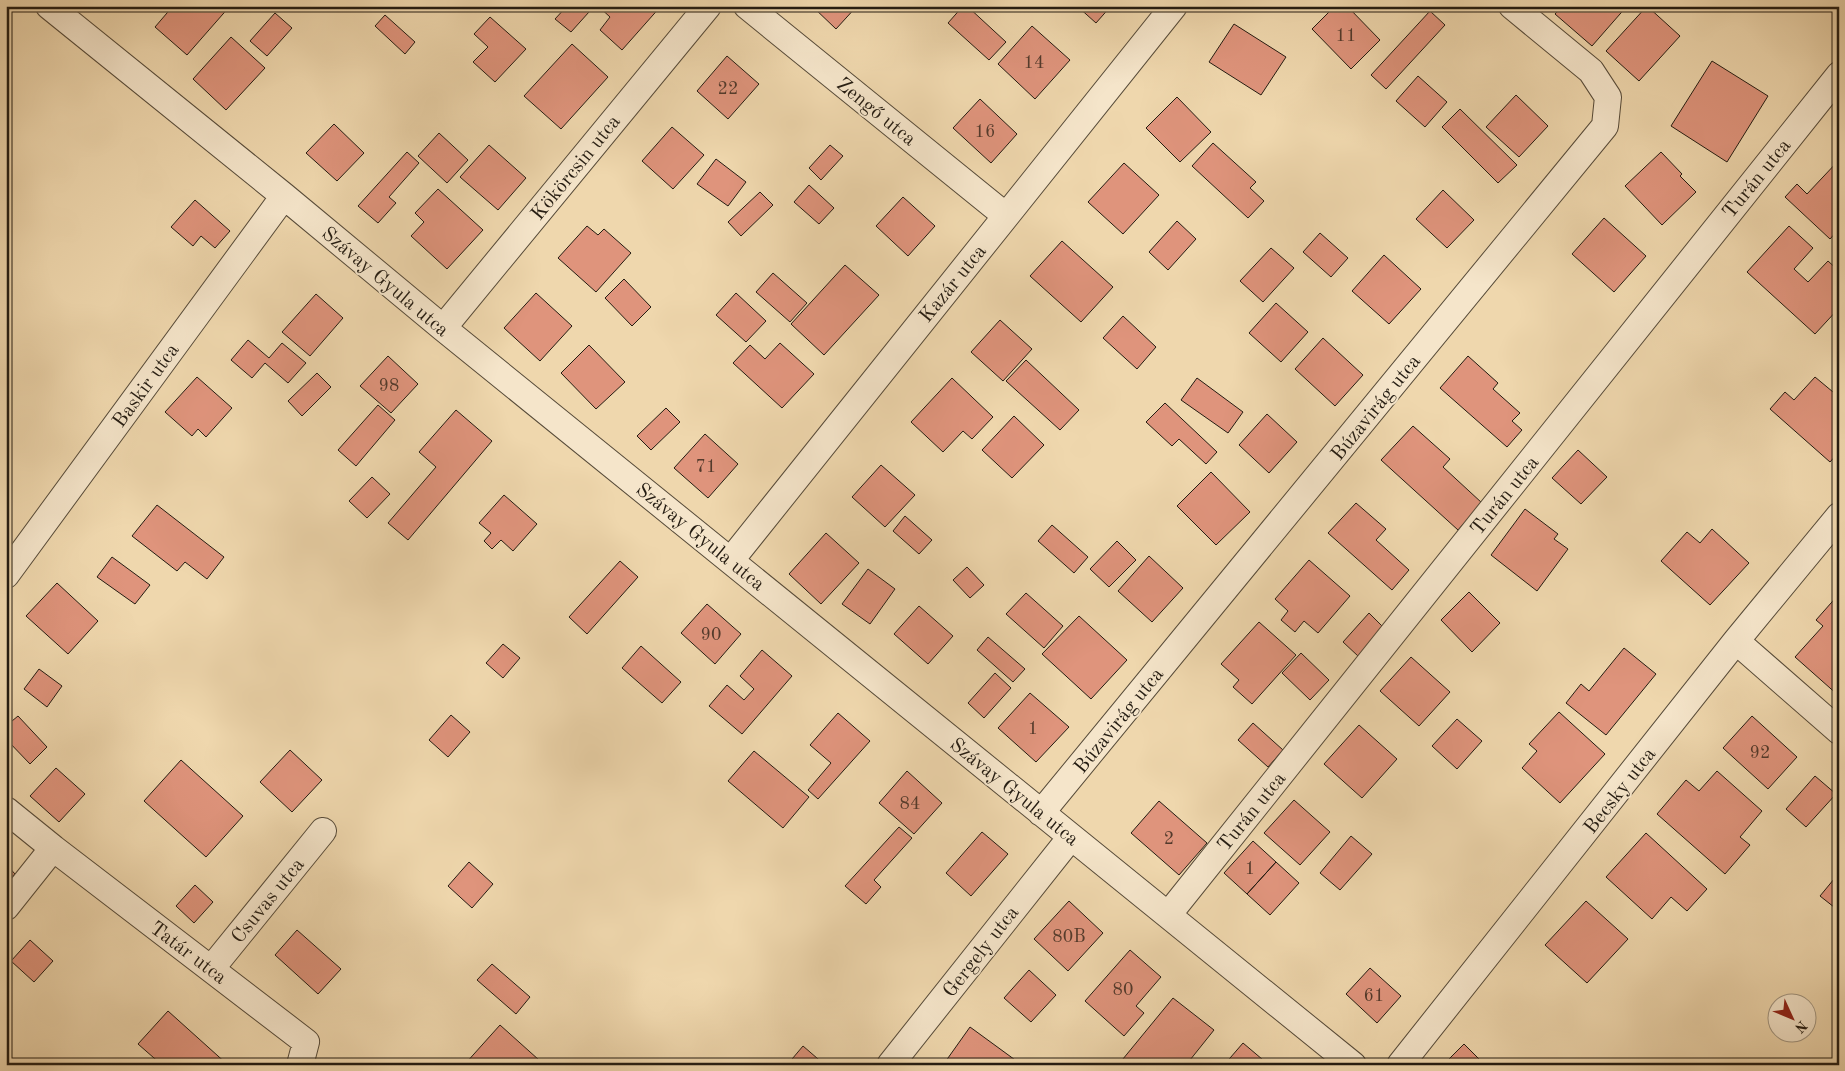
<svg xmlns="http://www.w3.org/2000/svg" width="1845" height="1071" font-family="'Old Standard TT',serif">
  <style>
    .building { fill: #df947c; stroke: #241c12 }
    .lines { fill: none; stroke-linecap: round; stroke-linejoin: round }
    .minor-casing { stroke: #574b39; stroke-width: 28 }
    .minor { stroke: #f5e5ca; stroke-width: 26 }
    .labels { text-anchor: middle; stroke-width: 4; stroke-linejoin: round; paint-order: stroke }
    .number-label { font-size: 18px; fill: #533a2c }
    .street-label { font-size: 20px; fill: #241c12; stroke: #f5e5ca }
  </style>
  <rect width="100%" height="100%" fill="#efd7ad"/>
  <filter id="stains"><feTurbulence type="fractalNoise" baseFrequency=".004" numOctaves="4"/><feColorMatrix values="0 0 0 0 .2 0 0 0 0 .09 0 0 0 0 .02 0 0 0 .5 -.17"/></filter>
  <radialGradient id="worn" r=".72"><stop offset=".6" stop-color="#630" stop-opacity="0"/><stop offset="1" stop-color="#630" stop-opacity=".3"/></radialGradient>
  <path class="building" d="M173,6H230L187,55L155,27Z
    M567,6H582L589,12L571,32L555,19Z
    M598,6H661L622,50L600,30L610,17Z
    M812,6H857L836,29Z
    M963,6H967L1006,42L989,60L948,23Z
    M1077,6H1111L1096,23Z
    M1335,6H1347L1380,40L1351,69L1312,29Z
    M1562,6H1627L1592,46L1555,14Z
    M1647,6L1680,36L1639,81L1606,51Z
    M1430,11L1445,25L1386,89L1371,75Z
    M275,13L292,28L267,56L250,41Z
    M385,15L415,42L405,54L375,26Z
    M490,17L526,49L495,82L473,62L488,47L474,34Z
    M1234,24L1286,57L1261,95L1209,62Z
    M1032,26L1070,60L1035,99L998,64Z
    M231,37L265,68L226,110L193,79Z
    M572,44L608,77L561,129L524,96Z
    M727,56L759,84L728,119L697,91Z
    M1712,61L1768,96L1727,162L1671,126Z
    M1418,76L1447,102L1425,127L1396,101Z
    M1516,95L1548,126L1519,157L1486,127Z
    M1177,97L1211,132L1180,162L1146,128Z
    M980,99L1017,134L991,163L953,128Z
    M1460,109L1517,165L1498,183L1442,127Z
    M334,124L364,153L337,181L306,153Z
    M672,127L704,155L673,189L642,161Z
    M439,133L468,160L447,183L418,156Z
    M1213,143L1256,182L1250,188L1264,201L1248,218L1192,166Z
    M489,145L526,178L498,210L460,177Z
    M830,145L843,156L821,180L809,168Z
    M407,152L419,163L389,197L396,203L378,223L358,206Z
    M1661,152L1682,174L1680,176L1696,192L1662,225L1625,186Z
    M716,159L746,182L728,206L697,184Z
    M1839,160V229L1830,239L1785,197L1797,184L1807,194Z
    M1124,163L1159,195L1123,234L1088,202Z
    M809,185L834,208L819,224L794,202Z
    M438,189L483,230L447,269L411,236L424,222L415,213Z
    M1443,190L1474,220L1447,248L1416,219Z
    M760,192L773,205L741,236L728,222Z
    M903,197L935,226L908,256L876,226Z
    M195,200L230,231L215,248L201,236L193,246L171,227Z
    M1604,218L1646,256L1614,292L1572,254Z
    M1177,221L1196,239L1168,270L1149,252Z
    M587,226L598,235L604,229L631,253L596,292L558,258Z
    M1789,226L1813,248L1794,269L1808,282L1828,261L1839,271V308L1815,334L1747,272Z
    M1320,233L1348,258L1331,277L1303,252Z
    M1062,241L1113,287L1081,322L1030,276Z
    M1271,248L1294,268L1263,302L1240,281Z
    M1384,255L1421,289L1389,324L1352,291Z
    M845,265L879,295L824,355L791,324Z
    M773,273L807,303L790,322L756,292Z
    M624,279L651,307L632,326L605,298Z
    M536,293L572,326L540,361L504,328Z
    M736,293L766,321L746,342L716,315Z
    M316,294L343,318L310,356L282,332Z
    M1276,303L1308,332L1281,362L1249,333Z
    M1123,316L1156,347L1137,369L1103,338Z
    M1000,320L1032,349L1003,381L971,352Z
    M1323,338L1363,375L1335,406L1295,369Z
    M248,340L269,358L282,343L306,363L288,383L265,363L252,378L231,360Z
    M780,343L814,374L782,408L733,363L750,345L765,359Z
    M589,345L625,382L596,409L561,373Z
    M388,356L418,384L391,413L360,386Z
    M1468,356L1498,383L1493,389L1520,413L1512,421L1522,430L1507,447L1440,388Z
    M1026,360L1079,410L1060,430L1006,381Z
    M317,373L331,387L302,416L288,401Z
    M197,377L232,408L206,437L198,429L192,436L165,412Z
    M1815,377L1839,397V452L1830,462L1770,409L1785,392L1794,400Z
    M952,378L993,417L972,439L963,431L943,452L911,422Z
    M1197,378L1243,412L1228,433L1181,400Z
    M1165,403L1217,452L1206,464L1179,439L1172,446L1146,422Z
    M378,405L395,420L356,466L338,450Z
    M666,408L680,422L651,450L637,436Z
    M456,410L492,441L408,540L388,523L436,467L419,452Z
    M1267,414L1297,442L1269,473L1239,445Z
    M1014,416L1044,445L1012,478L982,450Z
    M1413,426L1450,459L1443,467L1482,503L1458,530L1381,460Z
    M705,434L738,464L708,498L674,468Z
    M1578,450L1607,477L1581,504L1552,478Z
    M881,465L915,495L885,527L852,497Z
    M1211,472L1250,512L1216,545L1177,506Z
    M372,477L390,494L367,518L349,501Z
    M504,495L537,524L513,551L501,540L492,549L484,541L491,533L479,523Z
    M1356,503L1386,529L1376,540L1409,570L1392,590L1328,533Z
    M157,505L224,557L207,579L185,562L177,571L132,536Z
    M1525,509L1558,534L1554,539L1568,549L1537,591L1491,555Z
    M905,516L932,540L919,554L893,531Z
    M1052,525L1088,557L1074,573L1038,541Z
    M1712,529L1749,563L1710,605L1661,561L1687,532L1700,543Z
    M826,533L859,563L821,604L789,574Z
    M1117,541L1136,560L1109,587L1090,569Z
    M1149,556L1183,588L1152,622L1118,591Z
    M112,557L150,585L135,604L97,577Z
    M1309,560L1350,596L1318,633L1304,621L1295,632L1281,620L1288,611L1275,599Z
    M620,561L638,577L587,634L569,617Z
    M967,567L984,585L970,598L953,580Z
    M868,569L895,589L870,624L842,604Z
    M57,583L98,621L68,654L26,616Z
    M1469,592L1500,623L1472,652L1441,620Z
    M1026,593L1063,626L1044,648L1006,614Z
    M1839,594V696L1795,657L1823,626L1816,620Z
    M707,604L741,634L715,664L681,633Z
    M919,606L953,636L928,664L894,634Z
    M1369,613L1383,627L1358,656L1343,642Z
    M1079,616L1127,660L1091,699L1042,654Z
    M1259,622L1296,655L1252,704L1233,687L1239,680L1221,664Z
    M988,637L1025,669L1013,682L977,650Z
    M503,644L520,658L503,678L486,663Z
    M641,646L681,682L662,703L622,668Z
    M1624,648L1656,674L1606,735L1566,703L1581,684L1589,691Z
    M762,650L792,676L742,734L709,706L727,685L744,700L754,689L740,676Z
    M1301,653L1329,680L1310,700L1282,673Z
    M1411,657L1450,692L1419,726L1380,691Z
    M39,669L62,686L47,707L24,689Z
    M995,673L1011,688L984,718L968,703Z
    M1030,693L1069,727L1036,762L998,728Z
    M1559,712L1605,754L1560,803L1522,768L1537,751L1529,744Z
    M838,713L870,741L818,799L808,790L831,763L810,745Z
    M451,715L470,732L448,757L429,740Z
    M18,716L47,747L30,764L6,739V726Z
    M1752,716L1797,757L1768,789L1723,748Z
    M1457,719L1482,741L1457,769L1432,746Z
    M1253,723L1283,750L1268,767L1238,740Z
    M1359,725L1397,759L1362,798L1324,764Z
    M290,750L322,780L292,812L260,782Z
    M754,751L809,797L783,828L728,781Z
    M181,760L243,816L206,857L144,801Z
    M56,768L85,794L59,822L30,796Z
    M907,771L942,803L914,834L879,803Z
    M1717,771L1762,811L1740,837L1750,845L1725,874L1657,814L1686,780L1699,791Z
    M1815,776L1836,794L1806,827L1786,809Z
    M1294,800L1330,832L1300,865L1264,833Z
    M1159,801L1207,843L1179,875L1131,833Z
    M899,827L912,838L874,880L881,887L866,904L845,886Z
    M982,832L1008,854L971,896L946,873Z
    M1646,833L1707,889L1687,911L1671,897L1652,919L1606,877Z
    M1351,836L1372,854L1340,890L1320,873Z
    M1253,841L1276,862L1247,894L1224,873Z
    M469,862L493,884L472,908L448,886Z
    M1276,862L1299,883L1270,915L1247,894Z
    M6,864L15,874L6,882Z
    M1839,873V911L1820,896Z
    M195,885L213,902L194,923L176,906Z
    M1069,901L1103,933L1068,971L1034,939Z
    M1586,901L1628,939L1587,983L1545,945Z
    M297,930L341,969L318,994L275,955Z
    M30,940L53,961L34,982L11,961Z
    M1130,950L1161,977L1136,1006L1144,1013L1124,1036L1085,1001Z
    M492,964L530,997L516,1014L477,980Z
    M1370,968L1401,996L1377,1023L1346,994Z
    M1029,970L1056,995L1031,1022L1004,998Z
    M1173,998L1214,1030L1186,1065H1118Z
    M168,1011L228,1065H162L138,1044Z
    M500,1025L539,1060L535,1065L465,1064Z
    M970,1027L1022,1065H943Z
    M1243,1043L1269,1065H1224Z
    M1464,1044L1485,1065H1443Z
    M803,1046L825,1065H787Z"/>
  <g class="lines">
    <g class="minor-casing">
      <path id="minor" d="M49,6L284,196L443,328L1353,1065
        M747,6L1006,216
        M443,328L708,6
        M731,560L1174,6
        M6,575L284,196
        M1736,641L1839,731
        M6,810L53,848L6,907
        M1041,813L1605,126L1608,97L1591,71L1512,6
        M53,848L306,1042L300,1065
        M1168,915L1839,75
        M211,969L323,831
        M890,1065L1071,837
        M1400,1065L1736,641L1839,516"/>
    </g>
    <use href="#minor" class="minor"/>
  </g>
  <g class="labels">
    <g class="number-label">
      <text x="1346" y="41">11</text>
      <text x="1034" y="68">14</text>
      <text x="728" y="94">22</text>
      <text x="985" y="137">16</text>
      <text x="389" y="391">98</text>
      <text x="706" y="472">71</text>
      <text x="711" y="640">90</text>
      <text x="1033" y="734">1</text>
      <text x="1760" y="758">92</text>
      <text x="910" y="809">84</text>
      <text x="1169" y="844">2</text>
      <text x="1250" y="874">1</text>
      <text x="1069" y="942">80B</text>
      <text x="1123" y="995">80</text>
      <text x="1374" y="1001">61</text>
    </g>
    <g class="street-label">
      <text transform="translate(877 111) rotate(39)" y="7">Zengő utca</text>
      <text transform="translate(575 167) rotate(-51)" y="7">Kökörcsin utca</text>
      <text transform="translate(1756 178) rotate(-51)" y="7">Turán utca</text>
      <text transform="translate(386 281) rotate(40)" y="7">Szávay Gyula utca</text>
      <text transform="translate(952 283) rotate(-51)" y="7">Kazár utca</text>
      <text transform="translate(145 385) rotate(-54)" y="7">Baskir utca</text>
      <text transform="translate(1375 407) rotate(-51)" y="7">Búzavirág utca</text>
      <text transform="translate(1504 495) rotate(-51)" y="7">Turán utca</text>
      <text transform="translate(701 536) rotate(39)" y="7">Szávay Gyula utca</text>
      <text transform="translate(1118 720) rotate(-51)" y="7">Búzavirág utca</text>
      <text transform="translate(1619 790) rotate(-52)" y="7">Becsky utca</text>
      <text transform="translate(1015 791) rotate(39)" y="7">Szávay Gyula utca</text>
      <text transform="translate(1251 811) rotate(-51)" y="7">Turán utca</text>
      <text transform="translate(267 900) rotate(-51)" y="7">Csuvas utca</text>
      <text transform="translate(980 951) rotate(-52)" y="7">Gergely utca</text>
      <text transform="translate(189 952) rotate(37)" y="7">Tatár utca</text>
    </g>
  </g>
  <rect width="1845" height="1071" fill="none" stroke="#efd7ad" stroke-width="25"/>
  <rect x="8" y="8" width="1830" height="1056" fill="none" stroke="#241c12" stroke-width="2.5"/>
  <rect x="12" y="12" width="1820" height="1046" fill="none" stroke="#241c12"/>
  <g transform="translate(1792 1018) rotate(134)"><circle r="24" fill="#f5e5ca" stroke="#a19580"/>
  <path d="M0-4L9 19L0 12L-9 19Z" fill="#8f2418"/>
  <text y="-8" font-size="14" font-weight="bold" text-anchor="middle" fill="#241c12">N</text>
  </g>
  <rect width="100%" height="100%" filter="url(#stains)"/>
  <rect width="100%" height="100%" fill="url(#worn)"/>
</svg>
